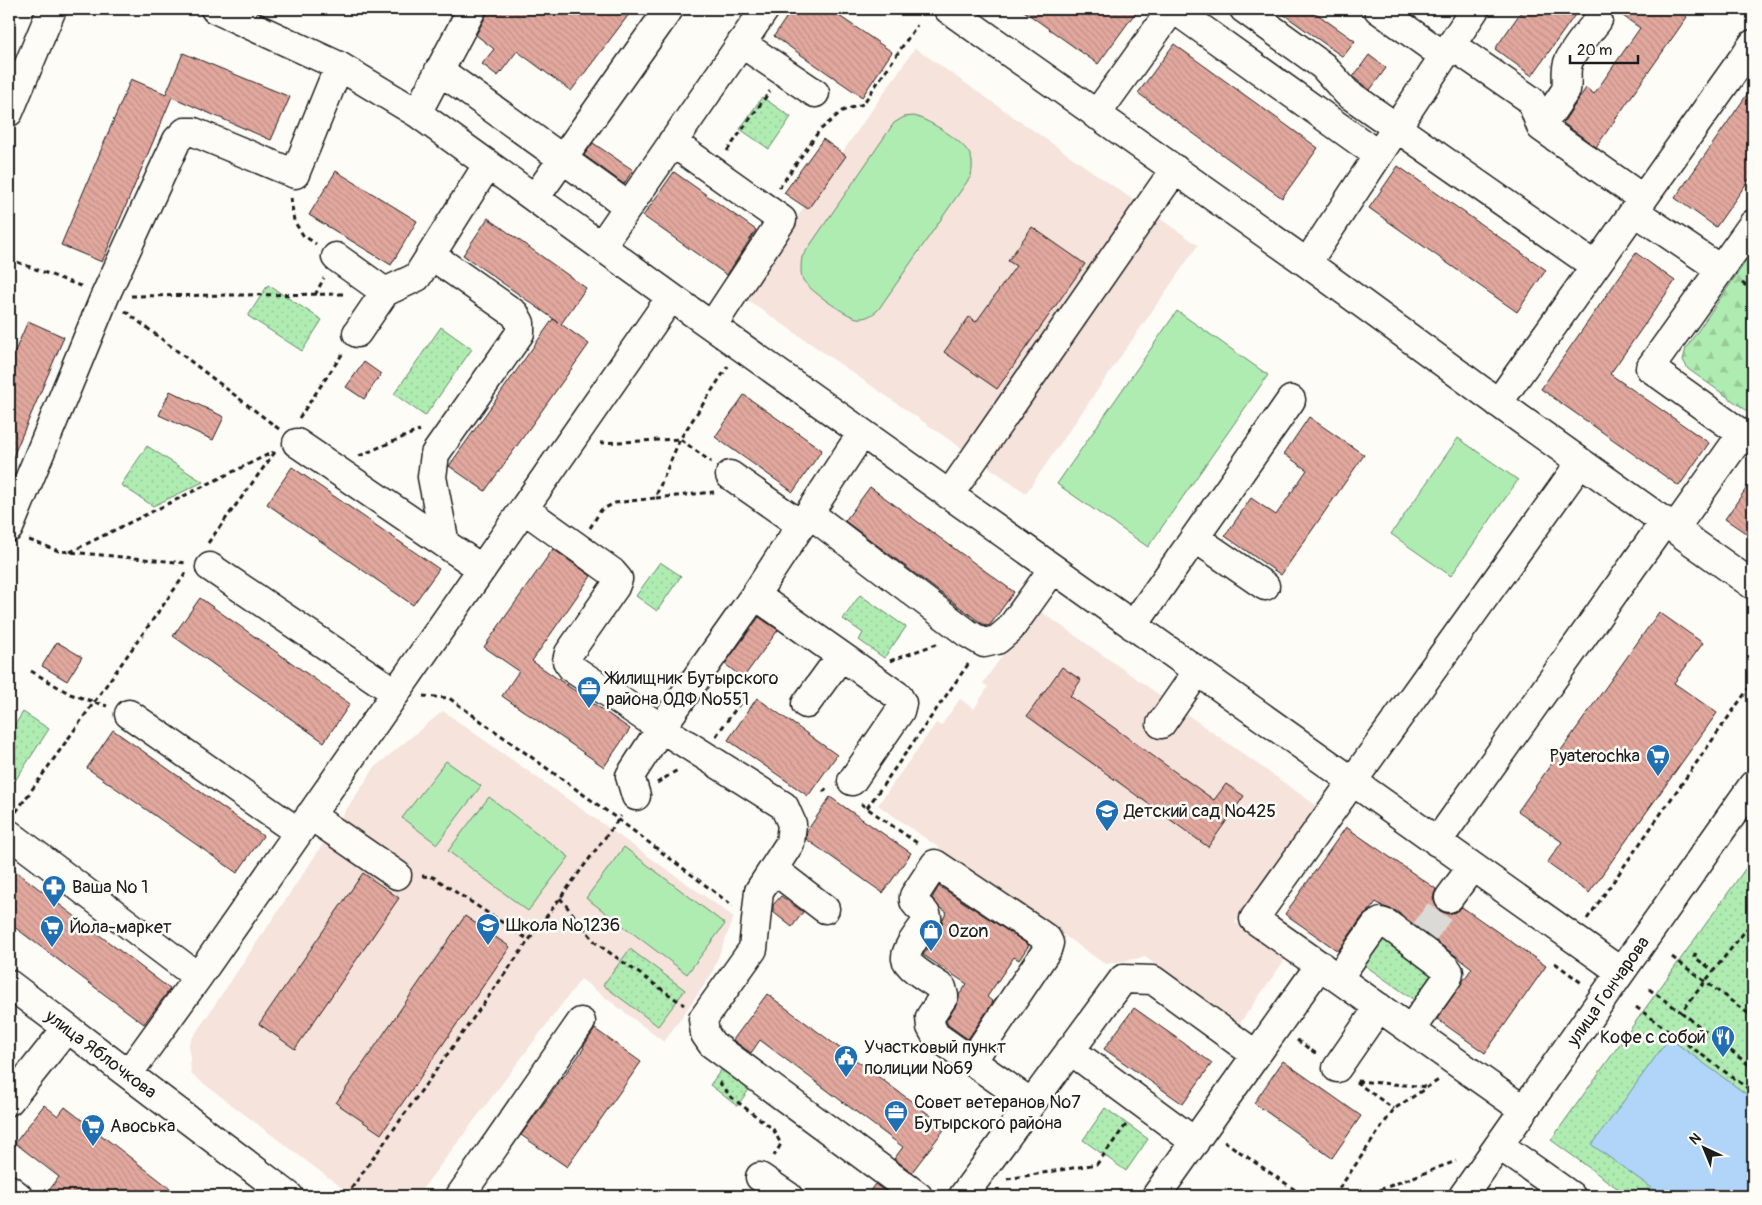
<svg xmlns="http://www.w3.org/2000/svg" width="1762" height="1205" font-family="Pangolin,sans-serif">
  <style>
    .built { fill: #f5e3dc }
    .forest { fill: url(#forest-firs); stroke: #668467 }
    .park { fill: url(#park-dots); stroke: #668467 }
    .pitch { fill: #afecb2; stroke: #668467 }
    .water { fill: #b0d5f9; stroke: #758ba1 }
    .building { fill: url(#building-back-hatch); stroke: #1c1c1c }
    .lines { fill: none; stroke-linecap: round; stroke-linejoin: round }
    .minor-tunnel { stroke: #dbdad6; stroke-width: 28; stroke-dasharray: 28 14; stroke-linecap: butt }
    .minor-casing { stroke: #1c1c1c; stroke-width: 31 }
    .path { stroke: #1c1c1c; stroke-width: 3; stroke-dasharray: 5 4; stroke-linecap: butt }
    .minor { stroke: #fdfcf7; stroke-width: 28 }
    .labels { text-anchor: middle; stroke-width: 5; stroke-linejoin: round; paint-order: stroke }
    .poi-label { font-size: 18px; fill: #1c1c1c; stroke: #fdfcf7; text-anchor: start }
    .street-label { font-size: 18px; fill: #1c1c1c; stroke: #fdfcf7 }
  </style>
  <defs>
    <pattern id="forest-firs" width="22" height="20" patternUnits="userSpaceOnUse" patternTransform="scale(1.25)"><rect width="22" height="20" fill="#afecb2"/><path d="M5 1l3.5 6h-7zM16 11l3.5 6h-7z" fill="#96ca98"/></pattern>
    <pattern id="park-dots" width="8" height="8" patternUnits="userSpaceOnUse" patternTransform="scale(1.25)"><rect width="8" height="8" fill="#afecb2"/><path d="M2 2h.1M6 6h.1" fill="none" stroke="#96ca98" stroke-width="1.8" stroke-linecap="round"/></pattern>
    <pattern id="building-back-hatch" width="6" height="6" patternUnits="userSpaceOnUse" patternTransform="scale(1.25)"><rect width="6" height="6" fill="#e2a89e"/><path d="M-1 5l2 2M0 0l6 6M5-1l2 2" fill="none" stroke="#c19088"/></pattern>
  </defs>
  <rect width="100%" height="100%" fill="#fdfcf7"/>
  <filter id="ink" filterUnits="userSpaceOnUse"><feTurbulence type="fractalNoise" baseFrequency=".02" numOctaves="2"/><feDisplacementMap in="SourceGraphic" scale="10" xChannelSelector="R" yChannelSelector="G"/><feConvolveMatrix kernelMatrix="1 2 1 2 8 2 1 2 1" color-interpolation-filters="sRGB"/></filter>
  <g filter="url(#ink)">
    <path class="built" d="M915,48L1198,245L1026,493L742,296L804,207L808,209L845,156L842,153Z
      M1036,608L1317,806L1235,922L1286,958L1240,1023L1145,957L1105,964L878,805L936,723L941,726L960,699L974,709L988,687L983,683Z
      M443,711L734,917L711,975L664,1042L581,979L417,1196H353L191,1074L189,1043L375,767Z"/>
    <path class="forest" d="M1753,251V415L1688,369L1683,360L1686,348Z"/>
    <path class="park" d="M762,97L791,117L769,149L740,129Z
      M268,285L322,320L302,351L248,316Z
      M441,327L472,349L425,416L394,394Z
      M147,446L203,482L153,506L121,485Z
      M660,562L681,576L657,611L636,596Z
      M860,595L906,627L884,658L859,640L863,633L843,619Z
      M23,712L49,729L9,790V734Z
      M1753,858V1196H1628L1551,1140Z
      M1378,936L1435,976L1417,1002L1360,962Z
      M630,949L685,990L658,1026L603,985Z
      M724,1066L751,1087L737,1106L710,1085Z
      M1105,1108L1148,1139L1126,1171L1083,1140Z"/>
    <path class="pitch" d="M914,116C929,120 966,142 971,157C973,164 972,170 971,176L878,310C872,315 866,319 857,318C846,316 809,290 803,280C800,273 801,264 802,257L894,123L904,117Z
      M1177,311L1268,375L1148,547L1057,484Z
      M1458,438L1518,480L1451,576L1391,534Z
      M446,761L481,786L437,844L402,818Z
      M489,797L569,857L528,911L448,851Z
      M624,847L725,924L687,974L586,898Z"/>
    <path class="water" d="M1669,1038L1753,1099V1196H1663L1592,1145Z"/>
    <path class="building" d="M488,9H633L571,91L517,51L498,76L482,64L494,49L476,35L486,16Z
      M792,9H829L892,52L862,97L774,36Z
      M1021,9H1138L1098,64Z
      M1276,9H1310L1355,41L1343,57Z
      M1523,9H1579L1532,76L1495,49Z
      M1613,9H1675L1687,17L1596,147L1563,123L1586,88L1594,94L1640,28Z
      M1174,44L1318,148L1282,198L1138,93Z
      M183,53L290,97L271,140L172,97L102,262L61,245L131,79L166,94Z
      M1369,55L1386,68L1370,90L1353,77Z
      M1753,86V174L1716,227L1675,198Z
      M823,139L846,156L808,209L784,193Z
      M593,143L633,170L624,184L584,155Z
      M1398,166L1546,270L1517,312L1369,208Z
      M336,171L417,221L391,265L309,215Z
      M674,172L756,230L727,275L643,216Z
      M488,218L586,288L561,324L589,344L485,491L449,466L553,319L558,322L463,255Z
      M1032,227L1085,264L997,389L944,352L969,317L976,322L1016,266L1008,261Z
      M1636,253L1675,281L1610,374L1709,443L1679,486L1541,389Z
      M28,321L64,337L9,466V365Z
      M364,362L381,374L364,399L346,387Z
      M170,391L224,417L213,440L159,415Z
      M744,395L822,450L793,492L715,437Z
      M1309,417L1364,455L1281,575L1225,536L1251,498L1276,515L1307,470L1284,454Z
      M292,467L439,569L413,605L267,504Z
      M1753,479V538L1725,519Z
      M870,487L1014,592L990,625L987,626L981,623L845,521Z
      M553,549L591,576L532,661L630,729L604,767L502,696L519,671L484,647Z
      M200,598L350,704L324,742L173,636Z
      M1659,612L1703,643L1674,683L1717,713L1589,893L1547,863L1562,842L1518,811Z
      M759,617L778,630L743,678L725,664Z
      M57,642L82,657L67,681L42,666Z
      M1062,667L1081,680L1070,696L1214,800L1226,784L1244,796L1208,847L1027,716Z
      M757,698L837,755L808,796L728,740Z
      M113,730L263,836L237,873L87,768Z
      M830,797L911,853L883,893L806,839L807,831Z
      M1346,827L1436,889L1433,897L1435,904L1440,911L1448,914L1455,912L1462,907L1546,966L1485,1053L1437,1019L1472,968L1396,911L1384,907L1376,902L1370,910L1362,917L1338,951L1285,914Z
      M9,866L170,989L144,1024L9,923Z
      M363,873L399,898L295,1049L259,1024Z
      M939,886L1029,945L1019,960L1014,957L987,997L993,1002L968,1039L948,1025L946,1021L957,1004L959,995L967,984L923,955L940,930L943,919L947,912L940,908L932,898Z
      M781,896L803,912L792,927L773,912V905Z
      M465,916L510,947L381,1134L336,1103Z
      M767,994L946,1127L912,1172L894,1159L903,1147L760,1040L751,1053L733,1040Z
      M1134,1008L1212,1063L1183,1104L1104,1049Z
      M595,1029L641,1062L567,1167L521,1135L584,1048L583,1047Z
      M1283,1061L1361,1116L1332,1158L1254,1103Z
      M44,1105L58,1116L65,1107L180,1196H45L59,1177L15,1143Z
      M875,1184L889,1194L887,1196H866Z"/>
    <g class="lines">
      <path class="minor-tunnel" d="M1423,934L1449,898"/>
      <g class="minor-casing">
        <path id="minor" d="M215,9L339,66L417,113L671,297L1621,972
          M948,9L1307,263L1519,418L1753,585
          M1174,9L1378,155
          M1244,9L1323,66L1347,93L1595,266
          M1378,9L1444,56
          M741,43L815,93
          M1451,45L1531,100L1541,127L1643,199
          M439,70L628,206
          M9,112L52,9
          M417,113L472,9
          M1096,115L1172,9
          M1541,127L1566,90C1568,81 1565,72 1568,63C1572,51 1590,31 1598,20
          M672,142L782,220L712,326
          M535,198L669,9
          M1634,211L1720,269
          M1753,224L1650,368L1753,442
          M601,246L765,9
          M431,255L515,314L520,323V333L435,454L432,477L445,544
          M336,257L385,292L417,277L488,164
          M1307,263L1475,9
          M357,333L385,292
          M1498,403L1753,44
          M862,433L755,595L661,728L784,806L792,824L790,843L759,891L753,949L703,1019L705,1034L712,1044L918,1196
          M297,443L482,569
          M730,475L801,525
          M949,495L1175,169
          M524,509L612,572L618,579L615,587L569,653L567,661L573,669L661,728L630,776L636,796
          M809,513L967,633L984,643L997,640L1010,629L1053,569
          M9,528L105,296L177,140L185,132H194L295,174L339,66
          M1675,528L1742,434
          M1195,538L1265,586
          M210,567L396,693
          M755,595L898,696L902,703L900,711L852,781
          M1133,626L1291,400
          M806,704L841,656
          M129,714L298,832
          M1161,724L1197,672
          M310,815L397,875
          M9,834L198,977
          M1437,842L1665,521
          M773,869L825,909
          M1449,898L1472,867
          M1338,978L1375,926L1381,922L1387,924L1446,968L1449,972L1448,977L1411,1029
          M9,984L289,1196
          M1070,1050L1195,1142
          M972,1061L1047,950L1049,943L1047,939L1037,932L935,864L914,896C912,909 929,908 927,921C922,929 904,950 906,959C907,967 935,983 942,988L944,996L930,1017L931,1027L936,1036L1031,1103
          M1337,1068L1379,1007
          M128,1074L198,977L671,297
          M9,1101L67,1028
          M1524,1110L1254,919L1581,462
          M1499,1145L1571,1196
          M760,1177L788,1196
          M9,1189L18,1196
          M460,1196L581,1022
          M963,1196L1123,979L1153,980L1256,1055
          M1156,1196L1320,965
          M1463,1196L1753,785"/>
      </g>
      <path class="path" d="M727,151L770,91
        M779,188L819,131L842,111L863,104L917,25
        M291,198L294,221L303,235L316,244
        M9,259L83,287
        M1742,283L1753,290
        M315,295L324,278
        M131,296L345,294
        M125,311L279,429
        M299,418L343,353
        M600,443L680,439L711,462
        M359,456L420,430
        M656,498L714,492
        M590,528L601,510L615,503L655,498L680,439L728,366
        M29,540L59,551L187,563
        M208,543L275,452
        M70,552L273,452
        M890,661L939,643
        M31,671L70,694L107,706
        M423,696L449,698L619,820L733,906
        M716,736L746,695
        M657,783L679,769
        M823,792L828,787
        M861,804L920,845
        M867,808L969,663
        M16,812L186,573
        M422,876L433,877L529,940
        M560,898L596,943L684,1005
        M1587,919L1753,682
        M1696,953L1694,957L1714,971
        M1672,957L1753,1017
        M1555,963L1583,984
        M1649,989L1681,1012L1753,921
        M1636,1007L1753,1092
        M1681,1012L1753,1068
        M1297,1040L1318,1055
        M1357,1081L1428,1087
        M719,1082L731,1097L773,1129L781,1144L774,1156
        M1356,1082L1394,1109
        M1224,1141L1304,1196
        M1007,1179L1097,1164L1128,1122
        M346,1196L529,940L621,816
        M1334,1196L1394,1109L1440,1079
        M1363,1196L1456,1161"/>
      <use href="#minor" class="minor"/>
    </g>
  </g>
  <defs>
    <g id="office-pin" transform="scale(1.25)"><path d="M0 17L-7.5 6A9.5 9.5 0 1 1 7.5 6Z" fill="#1f6fb2" stroke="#fdfcf7"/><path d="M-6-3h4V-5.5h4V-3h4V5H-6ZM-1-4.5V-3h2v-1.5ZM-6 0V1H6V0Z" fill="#fff"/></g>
    <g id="supermarket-pin" transform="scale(1.25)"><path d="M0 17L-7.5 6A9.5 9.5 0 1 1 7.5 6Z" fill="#1f6fb2" stroke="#fdfcf7"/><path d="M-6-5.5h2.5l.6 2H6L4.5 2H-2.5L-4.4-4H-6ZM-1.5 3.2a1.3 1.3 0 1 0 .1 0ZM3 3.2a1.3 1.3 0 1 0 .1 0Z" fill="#fff"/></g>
    <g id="school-pin" transform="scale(1.25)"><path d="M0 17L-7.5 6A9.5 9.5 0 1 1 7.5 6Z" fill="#1f6fb2" stroke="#fdfcf7"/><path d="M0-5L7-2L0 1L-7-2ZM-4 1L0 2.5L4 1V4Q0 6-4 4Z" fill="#fff"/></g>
    <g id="pharmacy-pin" transform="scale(1.25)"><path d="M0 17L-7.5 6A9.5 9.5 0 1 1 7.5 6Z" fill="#1f6fb2" stroke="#fdfcf7"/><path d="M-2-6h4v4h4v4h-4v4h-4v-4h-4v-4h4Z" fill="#fff"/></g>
    <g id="shop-pin" transform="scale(1.25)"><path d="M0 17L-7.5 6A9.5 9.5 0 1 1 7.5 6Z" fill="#1f6fb2" stroke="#fdfcf7"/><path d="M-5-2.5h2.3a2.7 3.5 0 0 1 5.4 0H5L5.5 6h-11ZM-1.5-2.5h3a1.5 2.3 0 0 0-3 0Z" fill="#fff"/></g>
    <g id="restaurant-pin" transform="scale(1.25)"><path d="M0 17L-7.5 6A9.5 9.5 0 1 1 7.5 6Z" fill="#1f6fb2" stroke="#fdfcf7"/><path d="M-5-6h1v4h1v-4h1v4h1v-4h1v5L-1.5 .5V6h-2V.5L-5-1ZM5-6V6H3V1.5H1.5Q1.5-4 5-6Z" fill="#fff"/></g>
    <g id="civic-pin" transform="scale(1.25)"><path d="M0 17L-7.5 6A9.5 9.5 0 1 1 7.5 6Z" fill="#1f6fb2" stroke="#fdfcf7"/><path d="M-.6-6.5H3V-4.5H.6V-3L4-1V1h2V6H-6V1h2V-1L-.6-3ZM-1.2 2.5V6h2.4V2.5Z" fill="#fff"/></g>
  </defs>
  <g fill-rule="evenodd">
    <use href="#office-pin" x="589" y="688"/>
    <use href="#supermarket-pin" x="1658" y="756"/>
    <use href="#school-pin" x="1107" y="811"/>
    <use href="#pharmacy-pin" x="54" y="887"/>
    <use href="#school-pin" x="488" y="925"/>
    <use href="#supermarket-pin" x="52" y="927"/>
    <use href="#shop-pin" x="931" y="931"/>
    <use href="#restaurant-pin" x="1723" y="1037"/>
    <use href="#civic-pin" x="846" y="1057"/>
    <use href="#office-pin" x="896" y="1112"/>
    <use href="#supermarket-pin" x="93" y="1126"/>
  </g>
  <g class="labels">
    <g class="poi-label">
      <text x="606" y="684">Жилищник Бутырского<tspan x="606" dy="21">района ОДФ №551</tspan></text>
      <text x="1640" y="762" text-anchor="end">Pyaterochka</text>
      <text x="1124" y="817">Детский сад №425</text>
      <text x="72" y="893">Ваша № 1</text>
      <text x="506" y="931">Школа №1236</text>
      <text x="70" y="933">Йола-маркет</text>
      <text x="948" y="937">Ozon</text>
      <text x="1706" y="1043" text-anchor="end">Кофе с собой</text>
      <text x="864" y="1053">Участковый пункт<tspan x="864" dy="21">полиции №69</tspan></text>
      <text x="914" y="1108">Совет ветеранов №7<tspan x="914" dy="21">Бутырского района</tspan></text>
      <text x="110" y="1132">Авоська</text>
    </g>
    <g class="street-label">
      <text transform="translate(1608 991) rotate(-55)" y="6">улица Гончарова</text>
      <text transform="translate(101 1054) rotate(37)" y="6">улица Яблочкова</text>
    </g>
  </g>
  <rect width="1762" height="1205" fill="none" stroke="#fdfcf7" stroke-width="30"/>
  <rect x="15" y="15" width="1732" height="1175" fill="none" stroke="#1c1c1c" stroke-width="2" filter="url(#ink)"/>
  <g transform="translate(1704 1148) rotate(316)" stroke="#fdfcf7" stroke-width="4" paint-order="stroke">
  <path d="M0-4L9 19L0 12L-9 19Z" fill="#1c1c1c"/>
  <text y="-8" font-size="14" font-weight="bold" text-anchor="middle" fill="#1c1c1c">N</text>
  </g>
  <path d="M1570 55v8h68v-8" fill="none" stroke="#1c1c1c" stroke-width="2.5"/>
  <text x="1577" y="55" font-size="15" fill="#1c1c1c" stroke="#fdfcf7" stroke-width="4" paint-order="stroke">20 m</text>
</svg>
